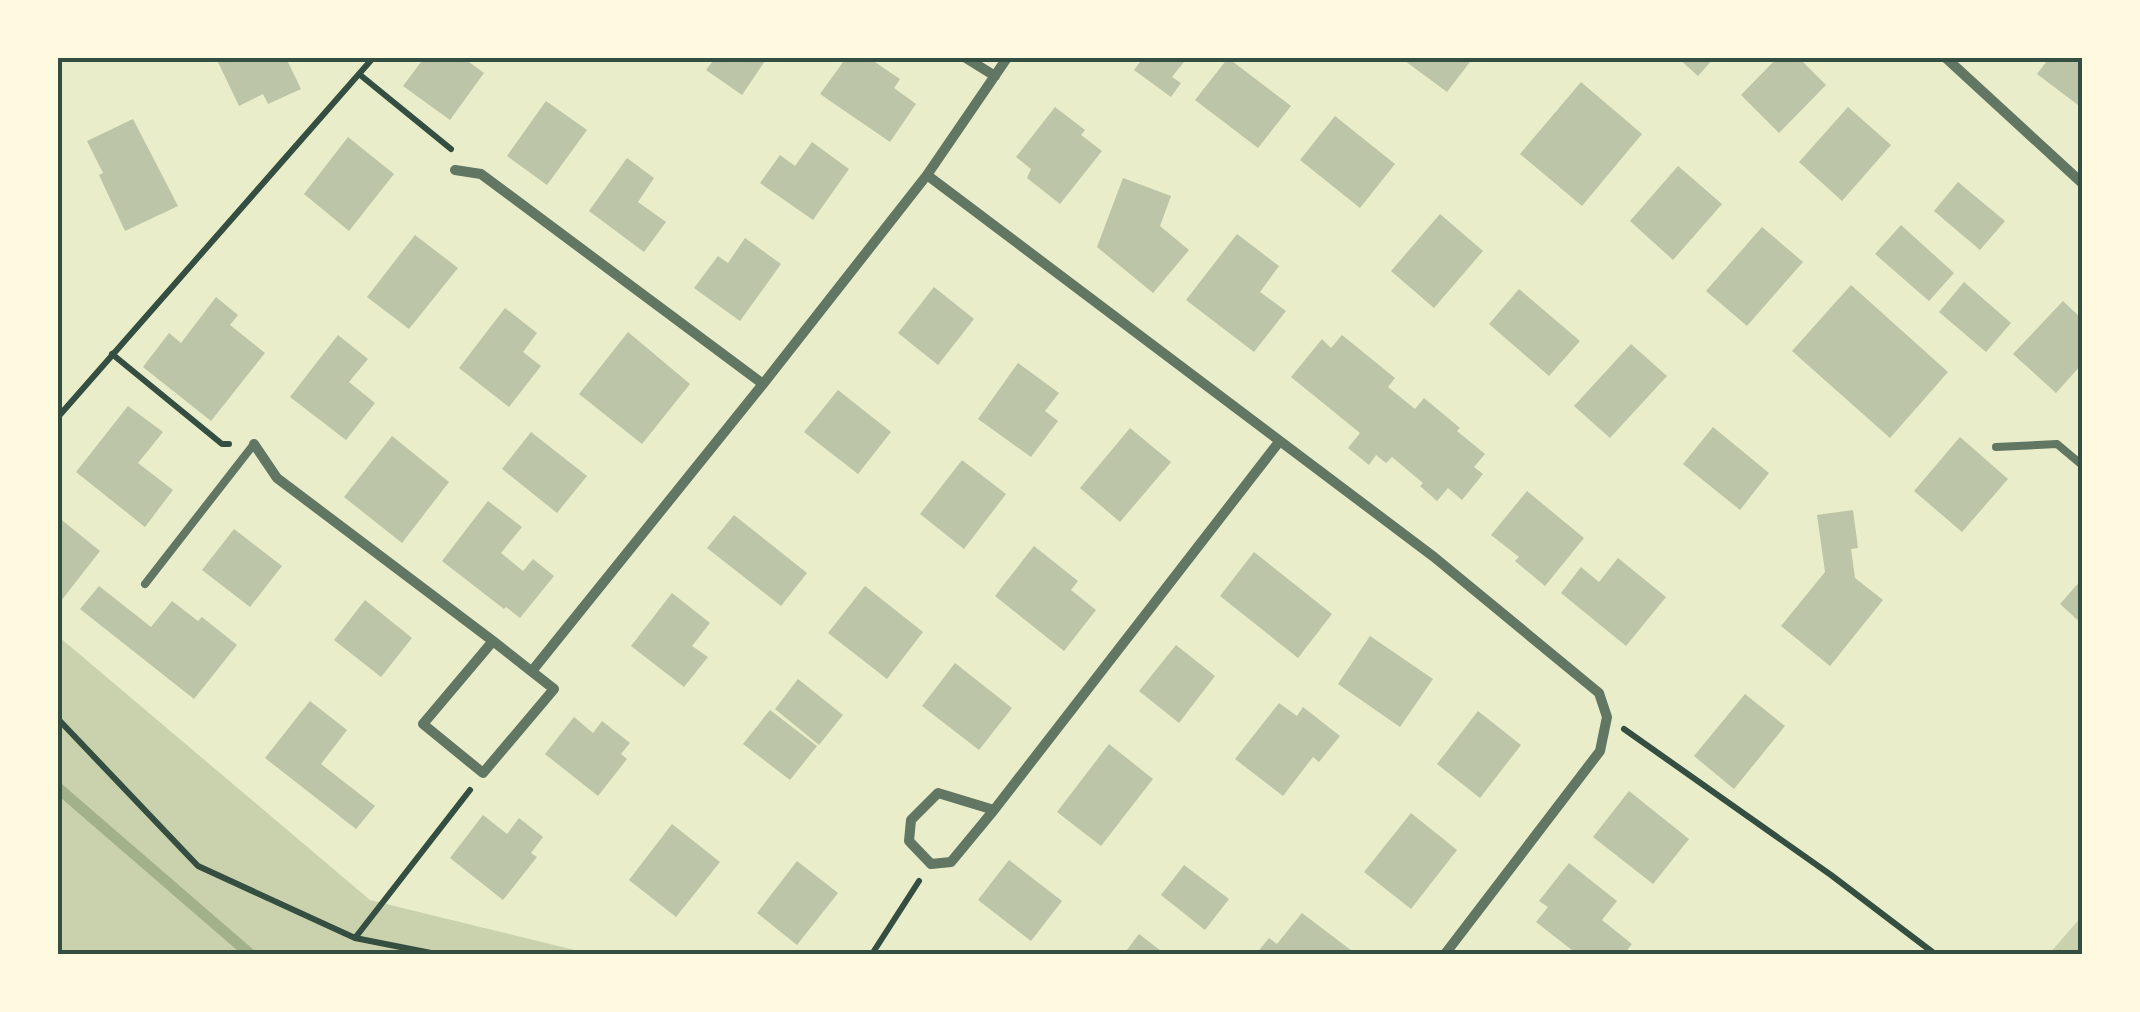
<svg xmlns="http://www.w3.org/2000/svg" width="2140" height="1012" font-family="Signika,sans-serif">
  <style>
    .green { fill: #cad2ad }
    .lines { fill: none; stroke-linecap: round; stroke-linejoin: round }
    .stream { stroke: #a3b18a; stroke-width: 11 }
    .building { fill: #bcc5a7 }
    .path { stroke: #344e41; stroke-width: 6 }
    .service { stroke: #617663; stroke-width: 8 }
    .minor { stroke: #617663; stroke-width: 10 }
    .neatline { fill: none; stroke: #344e41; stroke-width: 4 }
  </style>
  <rect width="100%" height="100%" fill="#e9edc9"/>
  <path class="green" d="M58,636L370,900L591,954H58Z
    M2082,916V954H2049Z"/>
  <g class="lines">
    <path class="stream" d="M58,788L250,954"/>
  </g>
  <path class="building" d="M216,58H286L301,89L268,104L263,94L239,106Z
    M424,58H472L469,62L484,73L450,120L403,86Z
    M715,58H767L742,95L706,70Z
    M846,58H869L900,79L894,88L916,104L890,142L820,94Z
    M1143,58H1187L1172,77L1181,83L1171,97L1134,70Z
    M1228,58L1291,106L1258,148L1195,100Z
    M1401,58H1473L1447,92Z
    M1678,58H1714L1698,76Z
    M1777,58H1799L1826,85L1779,133L1741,95Z
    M2049,58H2078L2082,61V108L2037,74Z
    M1581,82L1642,134L1582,206L1520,154Z
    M546,101L587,130L547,185L507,156Z
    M1055,107L1085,130L1081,135L1102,151L1060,204L1027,178L1031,169L1016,157Z
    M1848,107L1891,145L1842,201L1799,162Z
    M1335,116L1395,164L1360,208L1300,160Z
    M133,119L178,206L125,231L99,175L103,173L87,141Z
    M348,137L394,174L349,231L304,194Z
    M812,142L849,169L813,220L760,183L780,155L795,166Z
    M627,158L654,178L638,202L666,222L644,252L589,211Z
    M1678,166L1722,204L1673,260L1630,221Z
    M1123,178L1171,196L1160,226L1189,250L1153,293L1097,247Z
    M1958,182L2005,221L1980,250L1934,211Z
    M1440,214L1483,251L1434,308L1391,271Z
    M1901,225L1954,273L1929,301L1875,254Z
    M1762,227L1803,262L1747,326L1706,291Z
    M1237,234L1279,266L1260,292L1286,311L1254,352L1186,300Z
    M415,235L458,268L409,329L367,297Z
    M745,238L781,264L740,321L694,288L718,256L728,263Z
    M1964,282L2011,323L1986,352L1939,312Z
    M1851,285L1948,372L1890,438L1792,351Z
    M934,287L974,319L938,365L898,333Z
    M1519,289L1580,341L1549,376L1489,324Z
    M216,297L238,315L230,325L265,353L211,421L143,367L169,333L181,343Z
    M2063,301L2082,319V364L2056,393L2013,354Z
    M505,308L537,333L523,352L541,366L509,407L459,368Z
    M628,332L690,384L642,444L579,394Z
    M338,335L368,359L349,382L375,403L346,440L290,397Z
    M1342,335L1395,378L1388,387L1415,409L1424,398L1460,428L1457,431L1485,454L1474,467L1483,474L1462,500L1448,488L1437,501L1420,486L1423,483L1392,457L1386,463L1376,455L1369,465L1348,448L1360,433L1291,377L1322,339L1331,348Z
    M1631,344L1667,376L1610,438L1574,406Z
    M1018,363L1059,393L1045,411L1058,421L1031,457L978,419Z
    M838,390L891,432L858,474L804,432Z
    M128,406L163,432L138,463L173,490L145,527L76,472Z
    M1713,427L1769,473L1740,510L1683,464Z
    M1130,428L1171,462L1120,522L1080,488Z
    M531,432L587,476L557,513L502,469Z
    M392,436L449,482L402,543L344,497Z
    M1960,437L2008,479L1962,532L1914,491Z
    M962,460L1006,494L964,549L920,514Z
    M1527,491L1584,538L1545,586L1515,561L1519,557L1491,535Z
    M488,501L522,527L501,553L523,571L533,559L554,576L520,618L506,607L504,609L442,561Z
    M1853,510L1858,548L1851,549L1855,578L1883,600L1830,666L1781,626L1825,572L1817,515Z
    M734,515L807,573L781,606L707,548Z
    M58,517L100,551L61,601L58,598Z
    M234,529L282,566L250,607L202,570Z
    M1034,546L1078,581L1071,590L1096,610L1064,651L995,596Z
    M1254,552L1332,614L1298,658L1220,596Z
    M1618,558L1666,597L1626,646L1561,593L1581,567L1599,582Z
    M2082,579V624L2060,604Z
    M99,586L151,627L172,601L198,621L202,617L237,645L194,699L80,609Z
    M865,586L923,632L887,679L828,633Z
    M672,593L710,623L692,646L708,657L684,687L631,646Z
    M365,600L412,638L381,677L334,640Z
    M1370,636L1433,679L1400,727L1338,684Z
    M1176,645L1215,676L1179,723L1139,691Z
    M955,663L1012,708L979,750L922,706Z
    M798,679L843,715L819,745L775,709Z
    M1745,694L1785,726L1734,789L1694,756Z
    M310,701L347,730L321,764L375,806L356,829L265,758Z
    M1279,703L1297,716L1303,707L1340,736L1319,762L1313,757L1283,796L1235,759Z
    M770,710L817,746L790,780L743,744Z
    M1478,711L1521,745L1480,798L1437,764Z
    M574,717L593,733L602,721L630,743L621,754L627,759L598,796L545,754Z
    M1109,744L1153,779L1101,846L1057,812Z
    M1629,791L1689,839L1653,884L1593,837Z
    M1411,813L1457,850L1411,909L1364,872Z
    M483,815L507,834L519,818L543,837L531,853L537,857L503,900L450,858Z
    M672,824L720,862L676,917L629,880Z
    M1009,860L1062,901L1031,941L978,900Z
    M797,861L838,893L797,945L757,913Z
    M1569,863L1617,901L1602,920L1632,944L1624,954H1577L1536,922L1548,907L1539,901Z
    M1184,865L1229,899L1205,930L1161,895Z
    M1302,913L1356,954H1256L1269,938L1277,944Z
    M1139,934L1165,954H1124Z"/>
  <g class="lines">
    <path class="path" d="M359,74L451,149
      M112,354L222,444H229
      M58,417L373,58
      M58,719L198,866L355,938L436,954
      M1624,729L1831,875L1935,954
      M355,938L470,790
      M872,954L919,881"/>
    <path class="service" d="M1996,447L2057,444L2082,465
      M145,584L254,444"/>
    <path class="minor" d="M966,58L995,76
      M1946,58L2082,183
      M455,170L481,174L763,384
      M927,175L1434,557L1599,693L1607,717L1600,751L1445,954
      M254,444L277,478L493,641
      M493,641L554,689L483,773L423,724Z
      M532,671L763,384L927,175L1007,58
      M994,810L938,793L911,820L909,841L931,864L951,862L994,810L1279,442"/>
  </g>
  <rect width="2140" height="1012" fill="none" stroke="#fefae0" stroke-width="120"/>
  <rect x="60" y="60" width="2020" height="892" class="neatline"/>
</svg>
